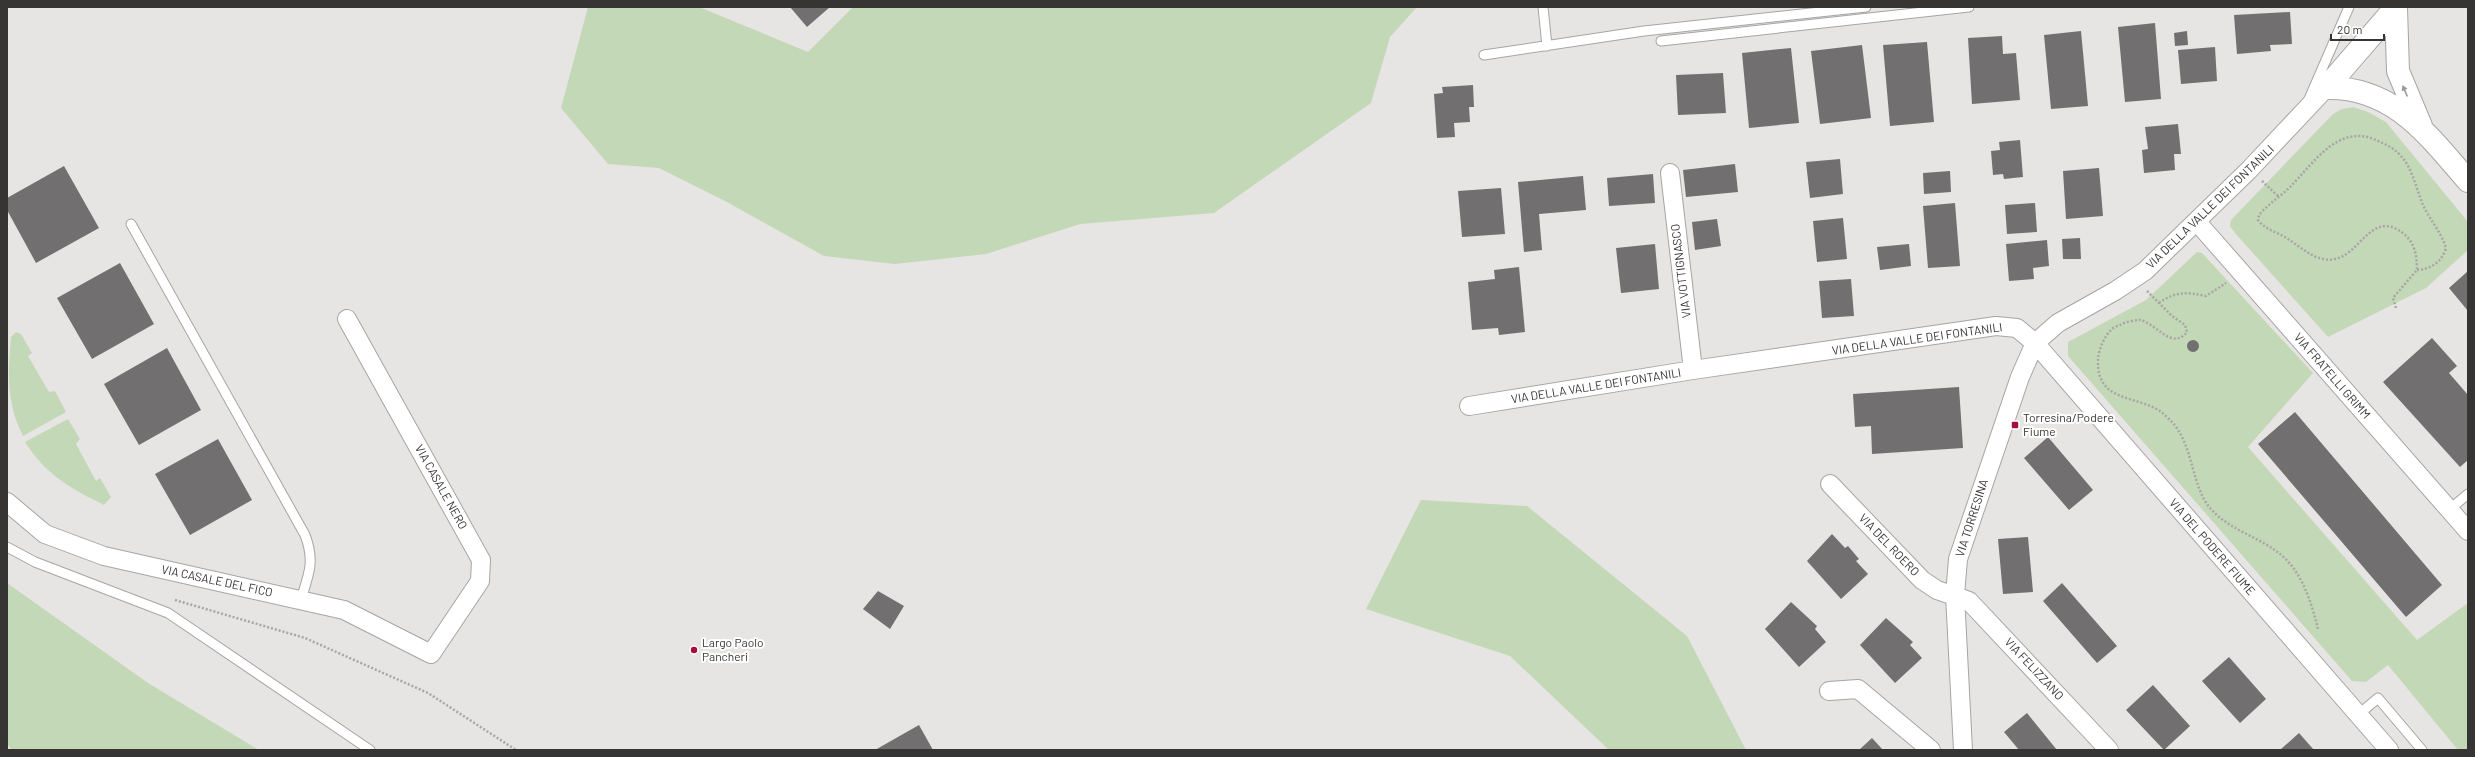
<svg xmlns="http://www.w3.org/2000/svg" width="2475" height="757" font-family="Barlow,sans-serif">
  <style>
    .green { fill: #c3d8b6 }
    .building { fill: #726f70 }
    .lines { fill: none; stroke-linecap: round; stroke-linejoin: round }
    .service-casing { stroke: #a7a5a3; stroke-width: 11 }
    .minor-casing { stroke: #a7a5a3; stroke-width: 20 }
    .tertiary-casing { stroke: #a7a5a3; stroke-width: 24 }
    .path { stroke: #a8a6a5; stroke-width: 2.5; stroke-dasharray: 2 2; stroke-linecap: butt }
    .service { stroke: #fff; stroke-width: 9 }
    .minor { stroke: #fff; stroke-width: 18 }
    .tertiary { stroke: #fff; stroke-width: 22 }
    .oneway { fill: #9a9a9a }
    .poi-dot { fill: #a60e3f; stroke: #fff; stroke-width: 1.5 }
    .labels { text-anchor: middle; stroke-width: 4; stroke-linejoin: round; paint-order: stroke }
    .street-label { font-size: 12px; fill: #363534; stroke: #fff }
    .poi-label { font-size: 12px; fill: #363534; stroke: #fff; text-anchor: start }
  </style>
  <rect width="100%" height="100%" fill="#e7e5e3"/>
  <path class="green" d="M588,7H699L808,52L853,7H1417L1390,37L1371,103L1214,213L1080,224L986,254L895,264L824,256L725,201L659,168L608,164L561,108Z
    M2353,107L2368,112L2386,122L2468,222V250L2426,288L2328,337L2235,233L2230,226L2231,220L2333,114L2342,109Z
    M2197,252L2202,253L2313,373L2248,447L2417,640L2468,603V750H2458L2388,665L2366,682L2352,681L2068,356V342L2146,300Z
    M16,332L21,334L32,353L28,356L49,392L55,391L66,412L23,436C6,402 8,374 11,337Z
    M68,419L80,439L76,444L96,481L100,478L111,497L104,505C70,488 46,475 25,442Z
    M1421,500L1527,506L1687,636L1746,750H1609L1510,656L1366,609Z
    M7,583L148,683L259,750H12L7,744Z"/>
  <path class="building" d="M790,7H830L807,27Z
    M2290,12L2292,44L2270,45L2271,51L2237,54L2234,15Z
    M2155,23L2161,99L2125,102L2118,27Z
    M2081,31L2088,106L2051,109L2044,35Z
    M2187,31L2188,45L2175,46L2174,33Z
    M2002,36L2003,54L2016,53L2020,100L1972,104L1968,38Z
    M1927,42L1934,122L1890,126L1883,45Z
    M1862,45L1871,118L1820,124L1811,51Z
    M2215,47L2217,81L2181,84L2178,50Z
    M1791,48L1799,123L1749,128L1742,53Z
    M1723,73L1726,113L1678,115L1676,75Z
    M1473,85L1474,107H1469L1470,122L1454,123L1455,137L1437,138L1434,94L1443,93L1442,87Z
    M2178,124L2181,154H2174L2175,170L2144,173L2142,150L2148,149L2145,127Z
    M2020,140L2023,177L2004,179L2003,174L1993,175L1991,151L2000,150L1999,142Z
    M1840,159L1843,194L1810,198L1806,162Z
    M1735,164L1738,192L1686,197L1683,170Z
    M64,166L99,228L36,263L7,210V198Z
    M2099,168L2103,216L2066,219L2063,171Z
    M1950,171L1951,192L1924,194L1923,173Z
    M1653,174L1655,203L1609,206L1607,178Z
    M1583,176L1586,210L1539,214L1542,250L1524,252L1518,182Z
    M1501,188L1505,234L1462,237L1458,191Z
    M1955,203L1960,266L1928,268L1923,206Z
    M2035,203L2037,232L2007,234L2005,205Z
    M1843,218L1847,259L1817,262L1813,221Z
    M1717,219L1721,246L1695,250L1692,222Z
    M2080,238L2081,259H2063L2062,239Z
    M2047,240L2049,266L2033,268L2034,279L2009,281L2006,244Z
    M1655,244L1659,289L1621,293L1616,248Z
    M1909,244L1911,266L1880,270L1877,247Z
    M120,263L154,324L92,359L57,298Z
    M1519,267L1525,332L1499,335L1498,328L1472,330L1468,282L1495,279L1494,270Z
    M2468,271V311L2449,288Z
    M1851,279L1854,316L1822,318L1819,281Z
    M2432,338L2457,366L2449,373L2468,395V460L2460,467L2383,382Z
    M2187 346a6 6 0 1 1 12 0a6 6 0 1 1-12 0Z
    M167,348L201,410L139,445L104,384Z
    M1959,387L1963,448L1872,454L1871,426L1855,427L1853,394Z
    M2295,412L2442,585L2406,617L2258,444Z
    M2048,437L2093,490L2069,510L2024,458Z
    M218,439L252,500L190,535L155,474Z
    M1832,534L1845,548L1848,546L1859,559L1856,561L1868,574L1841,599L1807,561Z
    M2028,537L2033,592L2003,594L1998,539Z
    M2062,583L2117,646L2097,663L2043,601Z
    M878,591L904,606L890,629L863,609Z
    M1791,602L1817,626L1815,629L1826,642L1799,667L1765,629Z
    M1886,618L1913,642L1910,645L1922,658L1895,683L1860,645Z
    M2229,657L2266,699L2240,723L2202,681Z
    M2153,685L2190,726L2164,750L2126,710Z
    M2027,713L2057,750H2019L2004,732Z
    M919,725L933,750H875Z
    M2299,733L2314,750H2280Z
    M1872,738L1883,750H1859Z"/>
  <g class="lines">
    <g class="service-casing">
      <path id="service" d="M1543,7L1547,46
        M1661,41L1969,7
        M1484,55L1644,31L1866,7
        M2309,99L2349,7
        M131,224L305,535C315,561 309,574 301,599
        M2450,509L2468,494
        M7,547L35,562L168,613L370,750
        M2358,715L2378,698L2422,750"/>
    </g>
    <g class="minor-casing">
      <path id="minor" d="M1670,173L1693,370
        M2197,222L2468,531
        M1469,406L1693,370L1996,326L2017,328L2035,343L2389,750
        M1830,484L1922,580L1937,590L1969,601L2109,750
        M7,502L45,534L104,556L344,610L431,654L480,581L481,560L347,319
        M1829,691L1858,689L1931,750
        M1963,750L1955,595L1958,559L2020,377L2035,343L2058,323L2115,291L2145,271L2249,170L2326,88"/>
    </g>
    <g class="tertiary-casing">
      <path id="tertiary" d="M2396,8L2398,71L2421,126
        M2326,88C2393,86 2428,135 2468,181
        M2326,88L2396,7"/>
    </g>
    <path class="path" d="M2262,181L2279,197
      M2147,291L2172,316L2185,325L2187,332C2172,351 2156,323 2140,320C2134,320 2125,322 2120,325C2117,326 2112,328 2110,331C2103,339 2098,351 2098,361C2097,402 2135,395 2160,411C2164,414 2169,419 2173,423C2192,446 2191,476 2205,501C2221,527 2253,534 2276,551C2301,568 2311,601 2318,629
      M2159,303C2176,291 2187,292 2206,296L2226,283
      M2396,308L2393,298L2417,270C2417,256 2415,243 2404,234C2372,208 2361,254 2335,259C2317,263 2302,248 2288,239C2278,232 2265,230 2258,220L2259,215C2268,204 2280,197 2290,187C2313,164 2338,123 2376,140C2385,144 2394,148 2401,156C2413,169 2416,189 2423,205C2430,220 2441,232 2446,248C2442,262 2431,269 2417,270
      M175,600L305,638L428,693L516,750"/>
    <use href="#service" class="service"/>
    <use href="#minor" class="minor"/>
    <use href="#tertiary" class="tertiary"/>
  </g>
  <defs><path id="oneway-solid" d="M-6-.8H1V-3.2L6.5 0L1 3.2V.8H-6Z"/></defs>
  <use class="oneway" href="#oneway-solid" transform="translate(2405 91) rotate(-113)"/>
  <g class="poi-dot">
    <rect x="2011" y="421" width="8" height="8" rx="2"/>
    <circle cx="694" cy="650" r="4"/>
  </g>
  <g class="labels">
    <g class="street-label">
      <text transform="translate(2210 207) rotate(-44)" y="4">VIA DELLA VALLE DEI FONTANILI</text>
      <text transform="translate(1681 271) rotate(-97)" y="4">VIA VOTTIGNASCO</text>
      <text transform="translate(1917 339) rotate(-8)" y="4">VIA DELLA VALLE DEI FONTANILI</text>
      <text transform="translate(2332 376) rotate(49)" y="4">VIA FRATELLI GRIMM</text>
      <text transform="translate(1596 386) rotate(-9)" y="4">VIA DELLA VALLE DEI FONTANILI</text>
      <text transform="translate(441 487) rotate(61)" y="4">VIA CASALE NERO</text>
      <text transform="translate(1972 518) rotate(-72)" y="4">VIA TORRESINA</text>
      <text transform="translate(1889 545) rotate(46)" y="4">VIA DEL ROERO</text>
      <text transform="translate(2212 547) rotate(49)" y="4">VIA DEL PODERE FIUME</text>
      <text transform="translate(217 581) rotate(12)" y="4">VIA CASALE DEL FICO</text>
      <text transform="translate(2034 669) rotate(47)" y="4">VIA FELIZZANO</text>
    </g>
    <g class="poi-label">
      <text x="2023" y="422">Torresina/Podere<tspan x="2023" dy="14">Fiume</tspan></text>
      <text x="702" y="647">Largo Paolo<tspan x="702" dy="14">Pancheri</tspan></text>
    </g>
  </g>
  <rect width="2475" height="757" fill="none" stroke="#363534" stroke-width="16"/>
  <path d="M2331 34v6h53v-6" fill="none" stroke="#363534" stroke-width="2"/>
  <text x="2337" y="34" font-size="12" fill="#363534" stroke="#ffffff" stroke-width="3" paint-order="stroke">20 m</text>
</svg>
